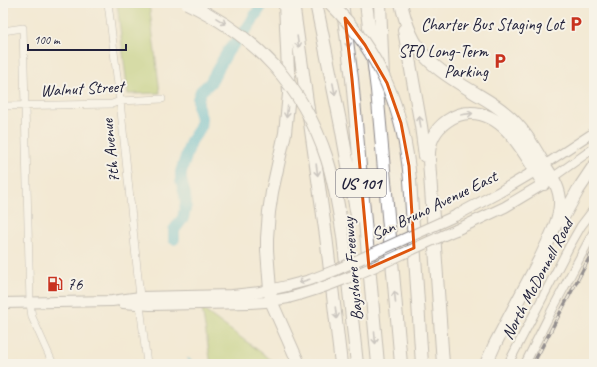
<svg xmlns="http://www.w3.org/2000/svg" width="597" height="367" viewBox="0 0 597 367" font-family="Caveat,sans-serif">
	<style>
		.green { fill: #b4cb70; stroke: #6b7656 }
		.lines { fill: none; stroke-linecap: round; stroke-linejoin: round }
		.stream { stroke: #52b9d0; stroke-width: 2 }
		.river { stroke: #52b9d0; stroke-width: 12 }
		.minor-casing { stroke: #8a8688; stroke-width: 8 }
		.tertiary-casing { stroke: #8a8688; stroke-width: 10 }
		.secondary-casing { stroke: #8a8688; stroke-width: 12 }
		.motorway-casing { stroke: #8a8688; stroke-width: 14 }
		.minor { stroke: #fff; stroke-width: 7 }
		.tertiary { stroke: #fff; stroke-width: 8 }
		.secondary { stroke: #fff; stroke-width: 10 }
		.motorway { stroke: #fff; stroke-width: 12 }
		.rail-casing { stroke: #22223b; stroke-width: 3.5 }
		.rail { stroke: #f7f3e8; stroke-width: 2; stroke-dasharray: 6; stroke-linecap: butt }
		.secondary-bridge-casing { stroke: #8a8688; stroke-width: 12; stroke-linecap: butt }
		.motorway-bridge-casing { stroke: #8a8688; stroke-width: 14; stroke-linecap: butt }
		.secondary-bridge { stroke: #fff; stroke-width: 10 }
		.motorway-bridge { stroke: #fff; stroke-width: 12 }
		.oneway { stroke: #9c9ca7 }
		.marked { fill: none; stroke: #de560e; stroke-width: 3; stroke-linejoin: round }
		.labels { text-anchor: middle; stroke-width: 4; stroke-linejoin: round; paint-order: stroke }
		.shield { fill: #f7f3e8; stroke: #62616f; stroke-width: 1 }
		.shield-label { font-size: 16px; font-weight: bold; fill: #22223b }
		.poi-label { font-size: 17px; fill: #22223b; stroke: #f7f3e8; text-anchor: end }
		.street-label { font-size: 17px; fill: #22223b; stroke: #f7f3e8 }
	</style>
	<rect width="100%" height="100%" fill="#f7f3e8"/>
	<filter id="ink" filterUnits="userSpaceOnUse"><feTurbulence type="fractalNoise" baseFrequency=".025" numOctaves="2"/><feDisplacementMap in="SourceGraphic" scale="8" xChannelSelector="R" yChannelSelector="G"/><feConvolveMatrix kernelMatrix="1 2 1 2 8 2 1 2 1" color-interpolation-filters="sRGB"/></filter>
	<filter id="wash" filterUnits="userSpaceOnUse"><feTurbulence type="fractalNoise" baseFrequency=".012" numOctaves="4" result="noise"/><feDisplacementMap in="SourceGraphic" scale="16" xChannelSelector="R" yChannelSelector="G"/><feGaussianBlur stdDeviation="0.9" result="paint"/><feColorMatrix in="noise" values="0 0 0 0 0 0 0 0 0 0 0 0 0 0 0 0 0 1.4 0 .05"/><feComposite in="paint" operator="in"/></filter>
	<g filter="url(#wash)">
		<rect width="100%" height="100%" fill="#f3e9d4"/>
		<path class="green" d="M117,3H149L160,93L128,94Z
			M202,309L277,364H211Z"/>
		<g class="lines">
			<path class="stream" d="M188,359L194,364"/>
			<path class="river" d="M174,239V230L183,218L186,204L185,195L181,180V172L191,141L200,128L201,118L198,108V99L201,91L210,83L228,51L248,27L263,3"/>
		</g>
	</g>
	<g filter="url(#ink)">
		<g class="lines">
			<defs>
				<path id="minor" d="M108,3L120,101L140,297
					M3,31L23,28L30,303L32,317L53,364
					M3,106L112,104L120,101L162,99
					M140,305L147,364"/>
				<path id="tertiary" d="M541,167L594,132
					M552,178L594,148
					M508,364L569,247L581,226L594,209
					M525,364L551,312L594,231"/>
				<path id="secondary" d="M455,216L498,193L535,171
					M456,230L505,207L550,180
					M3,303L112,301L140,297L232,295L260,292L287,286
					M123,303L150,305L250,303L265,302L288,298"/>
				<path id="motorway" d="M285,3L289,94L285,133L272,192L269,212L267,238V250L270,290L271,301L299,364
					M293,3L326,236L341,364
					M316,3L341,126L357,216
					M342,3L352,79L378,364
					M366,3L377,90L401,364
					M380,3L383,78
					M401,3C412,54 432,67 475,93C485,99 496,105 505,113C523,127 534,147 545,166C553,178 561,190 560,205C559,223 547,243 540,259
					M404,30L421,126L425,156
					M410,180L422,364
					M561,221L578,190L594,166
					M343,236L357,364
					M443,364L429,160C428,144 434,130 447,121C454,116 462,113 470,113C507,112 526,158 544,184
					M486,364L495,344L543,253"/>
			</defs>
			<use href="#minor" class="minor-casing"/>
			<use href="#tertiary" class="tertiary-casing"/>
			<use href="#secondary" class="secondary-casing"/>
			<use href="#motorway" class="motorway-casing"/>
			<use href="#minor" class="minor"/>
			<use href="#tertiary" class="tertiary"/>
			<use href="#secondary" class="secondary"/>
			<use href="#motorway" class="motorway"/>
			<defs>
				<path id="rail" d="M533,364L594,249"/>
			</defs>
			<use href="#rail" class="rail-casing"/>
			<use href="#rail" class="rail"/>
			<defs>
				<path id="secondary-bridge" d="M287,286L310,280L336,270L455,216
					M288,298C347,283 401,253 456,230"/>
				<path id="motorway-bridge" d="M187,3C256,36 303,85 327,159C335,184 339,210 343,236
					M330,3C381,53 404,110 410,180"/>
			</defs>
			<use href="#secondary-bridge" class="secondary-bridge-casing"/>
			<use href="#motorway-bridge" class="motorway-bridge-casing"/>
			<use href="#secondary-bridge" class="secondary-bridge"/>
			<use href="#motorway-bridge" class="motorway-bridge"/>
		</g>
		<defs><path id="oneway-shaft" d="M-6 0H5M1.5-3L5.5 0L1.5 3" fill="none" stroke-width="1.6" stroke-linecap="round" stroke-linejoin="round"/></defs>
		<g class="oneway">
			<use href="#oneway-shaft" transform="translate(221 21) rotate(32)"/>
			<use href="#oneway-shaft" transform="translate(298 42) rotate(82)"/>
			<use href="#oneway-shaft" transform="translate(348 42) rotate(83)"/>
			<use href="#oneway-shaft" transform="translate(334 89) rotate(79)"/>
			<use href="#oneway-shaft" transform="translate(287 112) rotate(96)"/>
			<use href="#oneway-shaft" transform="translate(467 114) rotate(-7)"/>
			<use href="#oneway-shaft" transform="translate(420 122) rotate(-99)"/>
			<use href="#oneway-shaft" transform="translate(317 170) rotate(82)"/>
			<use href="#oneway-shaft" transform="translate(304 281) rotate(163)"/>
			<use href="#oneway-shaft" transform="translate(395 297) rotate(-95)"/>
			<use href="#oneway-shaft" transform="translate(336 313) rotate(83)"/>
			<use href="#oneway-shaft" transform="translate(375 338) rotate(85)"/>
		</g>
	</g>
	<path d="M0 0H597V367H0ZM345,18L365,45L387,83L401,123L409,166L414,248L369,268L352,79Z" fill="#f3e9d4" fill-opacity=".55" fill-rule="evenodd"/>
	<path class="marked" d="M345,18L365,45L387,83L401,123L409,166L414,248L369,268L352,79Z"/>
	<defs>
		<symbol id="parking-bare" viewBox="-9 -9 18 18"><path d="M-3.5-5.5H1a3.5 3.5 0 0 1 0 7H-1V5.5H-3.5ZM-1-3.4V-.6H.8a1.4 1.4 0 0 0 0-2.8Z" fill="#c8321e" stroke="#f7f3e8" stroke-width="2.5" paint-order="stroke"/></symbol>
		<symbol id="fuel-bare" viewBox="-9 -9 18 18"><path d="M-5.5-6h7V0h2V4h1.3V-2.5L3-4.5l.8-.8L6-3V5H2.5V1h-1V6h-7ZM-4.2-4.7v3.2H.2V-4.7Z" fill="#c8321e" stroke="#f7f3e8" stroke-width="2.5" paint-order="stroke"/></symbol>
	</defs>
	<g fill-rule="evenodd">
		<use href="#parking-bare" x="565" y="13" width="22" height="22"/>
		<use href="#parking-bare" x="489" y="50" width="22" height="22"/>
		<use href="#fuel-bare" x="44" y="273" width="22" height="22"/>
	</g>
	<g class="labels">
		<rect class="shield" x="336" y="169" width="50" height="28" rx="3"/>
		<g class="shield-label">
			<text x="361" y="189">US 101</text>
		</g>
		<g class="poi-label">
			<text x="564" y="30">Charter Bus Staging Lot</text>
			<text x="488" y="57">SFO Long-Term<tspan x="488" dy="20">Parking</tspan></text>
			<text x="67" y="290" text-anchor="start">76</text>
		</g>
		<g class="street-label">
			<text transform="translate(82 88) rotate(-3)" y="6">Walnut Street</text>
			<text transform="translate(110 151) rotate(-96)" y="6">7th Avenue</text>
			<text transform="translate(434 205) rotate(-26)" y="6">San Bruno Avenue East</text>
			<text transform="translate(352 269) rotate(-95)" y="6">Bayshore Freeway</text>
			<text transform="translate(537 279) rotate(-62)" y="6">North McDonnell Road</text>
		</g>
	</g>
	<rect width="597" height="367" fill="none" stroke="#f7f3e8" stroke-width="16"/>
	<path d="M28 44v6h98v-6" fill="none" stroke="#22223b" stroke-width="2"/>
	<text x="34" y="44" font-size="12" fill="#22223b" stroke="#f7f3e8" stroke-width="3" paint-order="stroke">100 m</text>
</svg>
